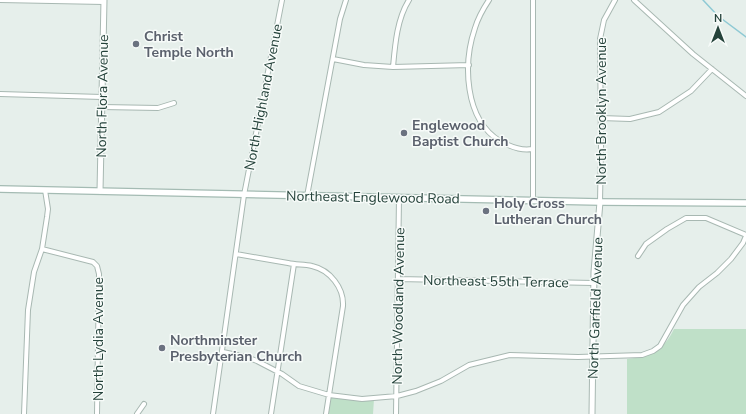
<svg xmlns="http://www.w3.org/2000/svg" width="746" height="414" viewBox="0 0 746 414" font-family="'Nunito Sans',sans-serif">
	<style>
		.green { fill: #bfe0c8 }
		.lines { fill: none; stroke-linecap: round; stroke-linejoin: round }
		.stream { stroke: #8ec9d4; stroke-width: 1.5 }
		.minor-casing { stroke: #a8b8b2; stroke-width: 6 }
		.tertiary-casing { stroke: #a8b8b2; stroke-width: 7 }
		.secondary-casing { stroke: #a4bbb3; stroke-width: 8 }
		.minor { stroke: #fff; stroke-width: 4 }
		.tertiary { stroke: #fff; stroke-width: 5 }
		.secondary { stroke: #fff; stroke-width: 5.5 }
		.worship-dot { fill: #6b7280; stroke: #f7fbf9; stroke-width: 1.5 }
		.labels { text-anchor: middle; stroke-width: 3; stroke-linejoin: round; paint-order: stroke }
		.worship-label { font-size: 14px; font-weight: bold; fill: #5b616d; stroke: #f7fbf9; text-anchor: start }
		.street-label { font-size: 14px; fill: #24423a; stroke: #f7fbf9 }
	</style>
	<rect width="100%" height="100%" fill="#e6efeb"/>
	<path class="green" d="M674,329H746V414H627V359C650,357 664,350 674,329Z
		M329,395L374,399L373,414H326Z"/>
	<g class="lines">
		<path class="stream" d="M703,0L718,16L746,37"/>
		<defs>
			<path id="minor" d="M0,0L104,2
				M489,0C483,9 478,18 475,28C463,63 464,119 500,141C509,146 521,151 532,149
				M634,0L693,54L746,96
				M333,59L364,65L393,67L469,65
				M393,67C395,45 397,19 409,0
				M0,94L102,97
				M102,107L158,108L174,103
				M601,118L630,119L659,112L691,91L712,69
				M307,196L340,19L346,0
				M533,201V0
				M600,202L601,148L600,39L604,20L615,0
				M42,249L93,262L97,266L99,274L97,414
				M236,254C254,257 271,260 288,263C296,265 304,264 312,266C330,270 344,288 343,306L326,414
				M638,256L646,244L667,229L686,218H706L746,235
				M398,279L593,283
				M223,352L246,357L257,361L282,374L299,386L329,395L362,399L397,396L416,391L441,381L469,365L510,355L578,357L642,355L653,351L660,346L683,305L699,287L717,273L731,259L743,243L746,236
				M24,414L28,310L34,272L42,249L47,217L48,209L45,190
				M137,414L144,404
				M213,414L244,195L282,0
				M271,414L294,264
				M396,414L399,198"/>
			<path id="tertiary" d="M100,191L104,0
				M592,414L594,272L600,202"/>
			<path id="secondary" d="M0,189L600,202L746,203"/>
		</defs>
		<use href="#minor" class="minor-casing"/>
		<use href="#tertiary" class="tertiary-casing"/>
		<use href="#secondary" class="secondary-casing"/>
		<use href="#minor" class="minor"/>
		<use href="#tertiary" class="tertiary"/>
		<use href="#secondary" class="secondary"/>
	</g>
	<g class="worship-dot">
		<circle cx="136" cy="44" r="4"/>
		<circle cx="404" cy="133" r="4"/>
		<circle cx="486" cy="211" r="4"/>
		<circle cx="162" cy="348" r="4"/>
	</g>
	<g class="labels">
		<g class="worship-label">
			<text x="144" y="41">Christ<tspan x="144" dy="16">Temple North</tspan></text>
			<text x="412" y="130">Englewood<tspan x="412" dy="16">Baptist Church</tspan></text>
			<text x="494" y="208">Holy Cross<tspan x="494" dy="16">Lutheran Church</tspan></text>
			<text x="170" y="345">Northminster<tspan x="170" dy="16">Presbyterian Church</tspan></text>
		</g>
		<g class="street-label">
			<text transform="translate(102 96) rotate(-89)" y="5">North Flora Avenue</text>
			<text transform="translate(263 97) rotate(-79)" y="5">North Highland Avenue</text>
			<text transform="translate(601 111) rotate(-90)" y="5">North Brooklyn Avenue</text>
			<text transform="translate(373 197) rotate(1)" y="5">Northeast Englewood Road</text>
			<text transform="translate(496 281) rotate(1)" y="5">Northeast 55th Terrace</text>
			<text transform="translate(398 306) rotate(-89)" y="5">North Woodland Avenue</text>
			<text transform="translate(595 308) rotate(-88)" y="5">North Garfield Avenue</text>
			<text transform="translate(98 339) rotate(-90)" y="5">North Lydia Avenue</text>
		</g>
	</g>
	<g transform="translate(718 28)" stroke="#f7fbf9" stroke-width="3" paint-order="stroke">
	<path d="M0-3L7 15L0 10L-7 15Z" fill="#24423a"/>
	<text y="-6" font-size="11" font-weight="bold" text-anchor="middle" fill="#24423a">N</text>
	</g>
</svg>
